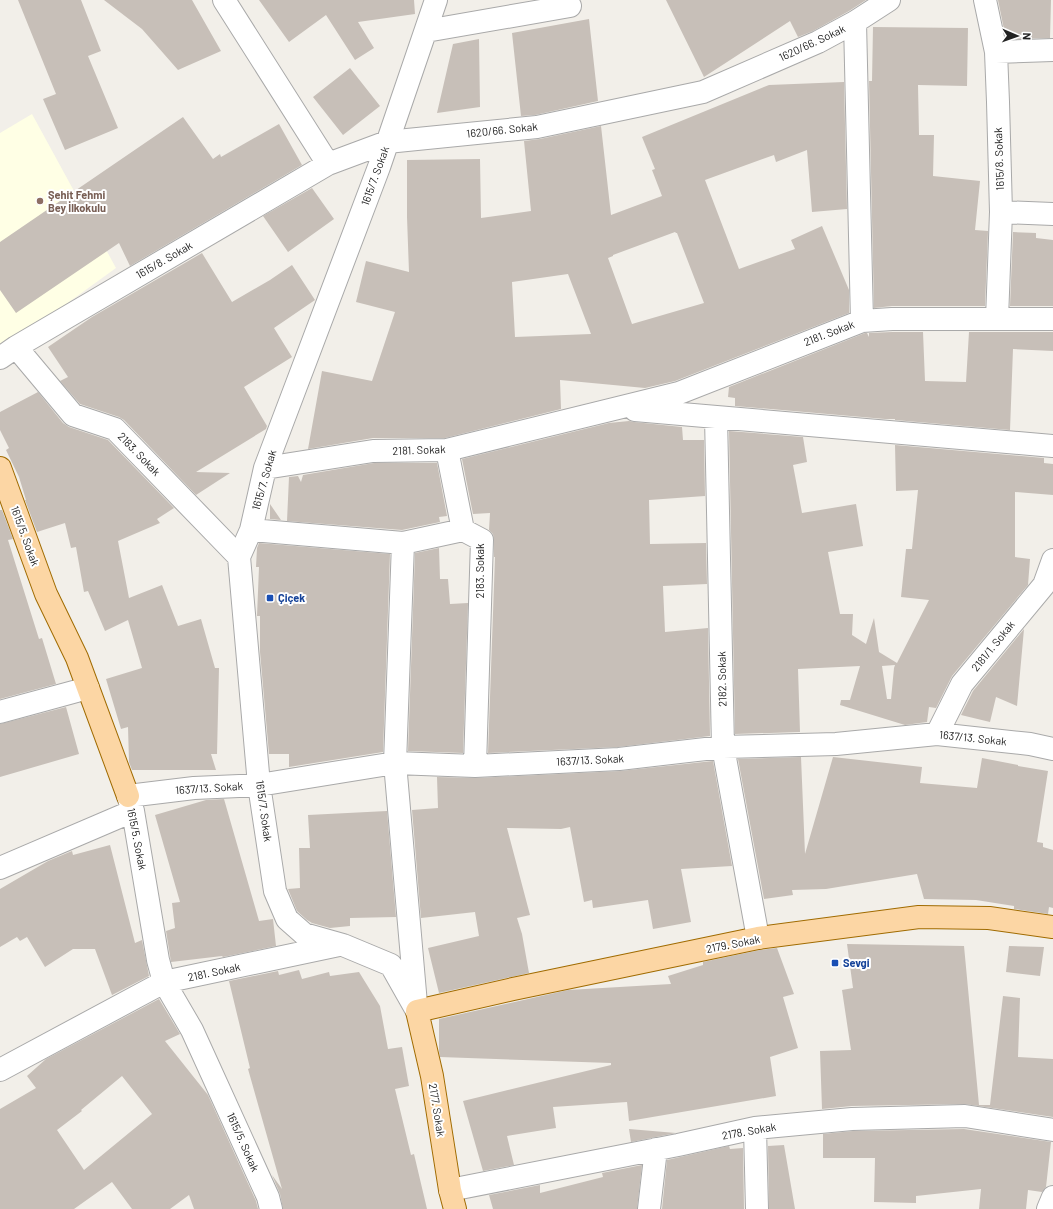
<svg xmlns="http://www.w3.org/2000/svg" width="1053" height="1209" viewBox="0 0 1053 1209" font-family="Barlow,sans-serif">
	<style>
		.education { fill: #ffffe5 }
		.building { fill: #c7bfb8; fill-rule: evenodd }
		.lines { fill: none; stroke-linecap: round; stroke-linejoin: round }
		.minor-casing { stroke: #a9a9a9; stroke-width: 24 }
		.major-casing { stroke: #a06b00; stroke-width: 24 }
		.minor { stroke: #fff; stroke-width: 22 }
		.major { stroke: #fcd6a4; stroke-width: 22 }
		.education-dot { fill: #8d6e63; stroke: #fff; stroke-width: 1.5 }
		.transit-dot { fill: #1a4fb4; stroke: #fff; stroke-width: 1.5 }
		.labels { text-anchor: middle; stroke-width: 4; stroke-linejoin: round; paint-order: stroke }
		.street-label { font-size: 11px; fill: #222; stroke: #fff }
		.education-label { font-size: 11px; font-weight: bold; fill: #785e54; stroke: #fff; text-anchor: start }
		.transit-label { font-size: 11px; font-weight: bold; fill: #164399; stroke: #fff; text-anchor: start }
	</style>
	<rect width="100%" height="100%" fill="#f2efe9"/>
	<path class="education" d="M32,114L116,268L0,352V133Z"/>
	<path class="building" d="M18,0H81L101,51L88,56L118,128L65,150L43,99L56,94Z
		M104,0H192L221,51L178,70L142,29Z
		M259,0H414L415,14L358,22L374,48L355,60L326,15L289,42Z
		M666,0H866L849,11L813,31L798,37L790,21L704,77Z
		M998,0H1051L1050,38L1006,39Z
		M589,19L598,101L535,115L521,116L512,33Z
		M873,27L968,28L967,86L918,85L919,135H934L933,176L980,181L975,230L988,231L985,306H892L874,308L869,81H872Z
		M479,39L480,107L437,113L453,44Z
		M350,68L380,106L343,135L313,97Z
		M844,82L847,209L812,212L807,150L776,162L774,155L705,180L739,269L795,249L791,240L822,226L849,290V313L675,381L645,388L560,380L561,409L445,438H373L308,449L322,371L372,381L395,312L356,302L366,261L409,272L407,217V160L480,159L481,218L531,211L524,141L540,139L601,126L611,215L662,196L652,170L655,169L642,137L769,85ZM675,232L676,233H677L704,303L632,324L608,258L613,256V255ZM568,274L591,334L515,337L512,282Z
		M183,117L213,159L220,154L221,157L279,124L302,165L130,266L119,243L16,313L0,290V242Z
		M312,188L334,219L288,252L263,216Z
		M1013,232L1036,233V238L1053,240V306H1010Z
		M202,253L232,302L270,280L292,265L315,300L274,328L292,357L244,387L267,426L266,429L196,472L230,473L196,495L124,420L119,417L80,404L60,381L68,377L48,347L92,317Z
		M892,332H923L925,381L966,382L969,332H1053V351L1013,349L1010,430L895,420V419H885L735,406V398L728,397L729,387L865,333H867L869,337V333Z
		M38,392L63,423L69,427L108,440L174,508L157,519L160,523L118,541L129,598L162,585L178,626L201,619L215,668H219L217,754H211L216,770H132L129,762L128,727L121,729L106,679L142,668L128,620L105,631L88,591L84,592L76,547L71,548L65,523L37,532L25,500H26L19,477L6,450L9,448L0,430V412Z
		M629,421L634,422L682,427L683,440H704L705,496L649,500L650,544L706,543L707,584L663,586L665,632L708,628L710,736L618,747L488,753L495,557H494V540L493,534L489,530L490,513L473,514L462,459L609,423Z
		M729,431L803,437L807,462L793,465L802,513L856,504L863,546L828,552L840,614H853L852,635L866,644L874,618L879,652L897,663L929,600L901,597L906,549H912L918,490L896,491L895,445L1044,458V463L1053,464V495L1015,492V557L1030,559L1028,585L952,676L936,708L929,707L927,722L905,725L840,705L841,700H850L860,666L798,669L800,732L735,734ZM895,665L894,668L891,699H887L882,666Z
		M374,463H437L447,516L439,517L440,522L402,530L287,521L289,477L298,476L301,482L303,475Z
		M270,504L281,520L270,519Z
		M0,510H2L13,539L8,540L39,639L42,638L56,684L0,699Z
		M259,543L390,554L383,752L289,767V754H269L260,652V616H257L259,567H256L257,548Z
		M439,548L440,579H448L450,604L468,603L463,753L408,751L415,553Z
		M1024,629L1017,706L996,697L990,722L961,715L973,691Z
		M66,707L79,754L0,777V724Z
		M801,757L805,854L833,757L922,767L920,783L977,788L982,758L1018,765V766L1048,771L1037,842L1043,843V847L1053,850V908L1049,907L1048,914L1014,909V906L976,900L924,899L917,874L826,889L792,890L793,895L764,899L738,759Z
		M713,761L732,866L681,869L691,922L653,929L648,900L593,908L592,900L584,902L570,827L561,829L507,828L530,915L517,918L522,934L529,973L439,993L428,948L479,936L475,912L421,918L412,810L438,808L437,777L476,778L620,771Z
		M224,799L259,921L273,919L276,946L223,957L222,956L171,962L166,931L175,928L172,903L180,902L155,815L206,800Z
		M387,811L396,917L350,918V926L330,928L312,923L307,920L297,911L288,889L300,888L299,848H310L308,815Z
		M110,845L135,943L142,940L149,976L112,995L95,949H73L45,967L27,937L20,941L17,937L0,947V889L48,861L72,851L73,855Z
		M847,944L964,946L979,1105H990L1003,996L1020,998L1018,1057L1053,1059V1117L965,1104L852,1106L822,1109L820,1051L851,1050L842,990L853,988Z
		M1009,946L1044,947L1040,976L1006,972Z
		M777,948L794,994L783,997L798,1048L770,1057L776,1096L629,1121L627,1102L553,1107L556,1128L507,1136L514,1165L483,1171L463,1101L611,1065V1063L440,1057L439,1051V1019L568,990L671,984L668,976L703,965V962L760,950Z
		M299,970L302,979L329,972L330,976L359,972L380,1006L388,1049L402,1047L409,1086L395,1089L411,1155L414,1154L427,1209H283L280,1194L272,1175L282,1189L248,1069L250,1068L229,981L278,971L279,975Z
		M159,999L180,1034L165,1041L208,1095L256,1201L258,1209H194L189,1195L170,1209H132L112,1182L74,1209H0V1109L36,1088L27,1076L46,1059ZM122,1076L152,1114L84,1170L57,1130L82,1111L81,1110Z
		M629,1129L676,1133L631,1142Z
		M964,1129L1051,1142L1046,1187L1042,1192L1028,1190L1026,1209H979L981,1189L916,1196V1203L874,1202L875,1158H823V1134L853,1131Z
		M784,1145L795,1209H769L768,1146Z
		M729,1146L730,1149L743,1148L744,1209H662L667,1160Z
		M642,1165L637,1209H493L489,1195L540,1185V1193L603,1177L602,1173Z"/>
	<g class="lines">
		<defs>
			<path id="minor" d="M224,0L328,164L387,142L537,127L703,92L818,42L855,22L889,0
				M985,0L996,52L998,102L1001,212L997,319
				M855,22L862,321
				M426,31L570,6
				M996,52L1053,50
				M1001,212L1053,214
				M16,347L73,415L115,429L239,557
				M0,358L16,347L328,164
				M635,410L1053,446
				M716,417L723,747L758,938
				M447,450L463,530
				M265,468L373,451L447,450L679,393L862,321L892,319H1053
				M251,530L403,543L463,530L482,540L475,766
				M403,543L395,763L416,1004
				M0,712L88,688
				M937,734L962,684L1044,585L1053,560
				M0,868L133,811
				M417,1011L391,965L343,945L304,934L287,919L275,891L259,785L239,557L251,530L265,468L379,167L436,0
				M0,1070L164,982L339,945
				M755,1128L757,1209
				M450,1190L678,1145L755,1128L852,1119L965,1116L1053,1130
				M271,1209L268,1197L192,1030L164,982L158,960L133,811L128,796L194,788L259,785L395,763L475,766L619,759L723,747L836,744L937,734L1030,744L1053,749
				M649,1209L656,1149
				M1048,1209L1053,1197"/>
			<path id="major" d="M0,468L46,594L77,658L128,796
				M455,1209L450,1190L432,1076L417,1011L513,989L758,938L919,917L989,918L1053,927"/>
		</defs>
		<use href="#minor" class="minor-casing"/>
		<use href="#major" class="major-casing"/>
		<use href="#minor" class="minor"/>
		<use href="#major" class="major"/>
	</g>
	<circle class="education-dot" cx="40" cy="201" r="4"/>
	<g class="transit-dot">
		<rect x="266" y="594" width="8" height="8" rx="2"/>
		<rect x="831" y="959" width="8" height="8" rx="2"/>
	</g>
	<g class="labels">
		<g class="street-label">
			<text transform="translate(812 43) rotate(-25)" y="4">1620/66. Sokak</text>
			<text transform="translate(502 130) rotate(-6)" y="4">1620/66. Sokak</text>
			<text transform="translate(999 159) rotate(-92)" y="4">1615/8. Sokak</text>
			<text transform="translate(375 176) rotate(-70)" y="4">1615/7. Sokak</text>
			<text transform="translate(164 260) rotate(-30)" y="4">1615/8. Sokak</text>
			<text transform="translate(829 333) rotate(-21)" y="4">2181. Sokak</text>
			<text transform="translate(419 450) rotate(-2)" y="4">2181. Sokak</text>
			<text transform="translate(139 454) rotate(46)" y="4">2183. Sokak</text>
			<text transform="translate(264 480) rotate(-74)" y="4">1615/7. Sokak</text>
			<text transform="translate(25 536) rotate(70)" y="4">1615/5. Sokak</text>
			<text transform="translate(480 571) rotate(-90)" y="4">2183. Sokak</text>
			<text transform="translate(993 646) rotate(-51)" y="4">2181/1. Sokak</text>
			<text transform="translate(722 679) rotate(-91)" y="4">2182. Sokak</text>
			<text transform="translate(973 738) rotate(6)" y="4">1637/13. Sokak</text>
			<text transform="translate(590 760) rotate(-3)" y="4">1637/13. Sokak</text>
			<text transform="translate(209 788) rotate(-4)" y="4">1637/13. Sokak</text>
			<text transform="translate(264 811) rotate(82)" y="4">1615/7. Sokak</text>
			<text transform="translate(137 839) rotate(79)" y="4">1615/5. Sokak</text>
			<text transform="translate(733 944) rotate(-11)" y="4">2179. Sokak</text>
			<text transform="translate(214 972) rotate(-12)" y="4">2181. Sokak</text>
			<text transform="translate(437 1110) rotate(81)" y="4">2177. Sokak</text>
			<text transform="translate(749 1131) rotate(-10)" y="4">2178. Sokak</text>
			<text transform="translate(243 1142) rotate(66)" y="4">1615/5. Sokak</text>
		</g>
		<g class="education-label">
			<text x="48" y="199">Şehit Fehmi<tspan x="48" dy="13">Bey İlkokulu</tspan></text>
		</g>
		<g class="transit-label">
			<text x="278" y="602">Çiçek</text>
			<text x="843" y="967">Sevgi</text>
		</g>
	</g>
	<g transform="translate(1017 36) rotate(92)" stroke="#ffffff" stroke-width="3" paint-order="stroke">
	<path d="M0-3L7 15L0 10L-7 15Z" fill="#222222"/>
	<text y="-6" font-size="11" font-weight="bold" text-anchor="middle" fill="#222222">N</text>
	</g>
</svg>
